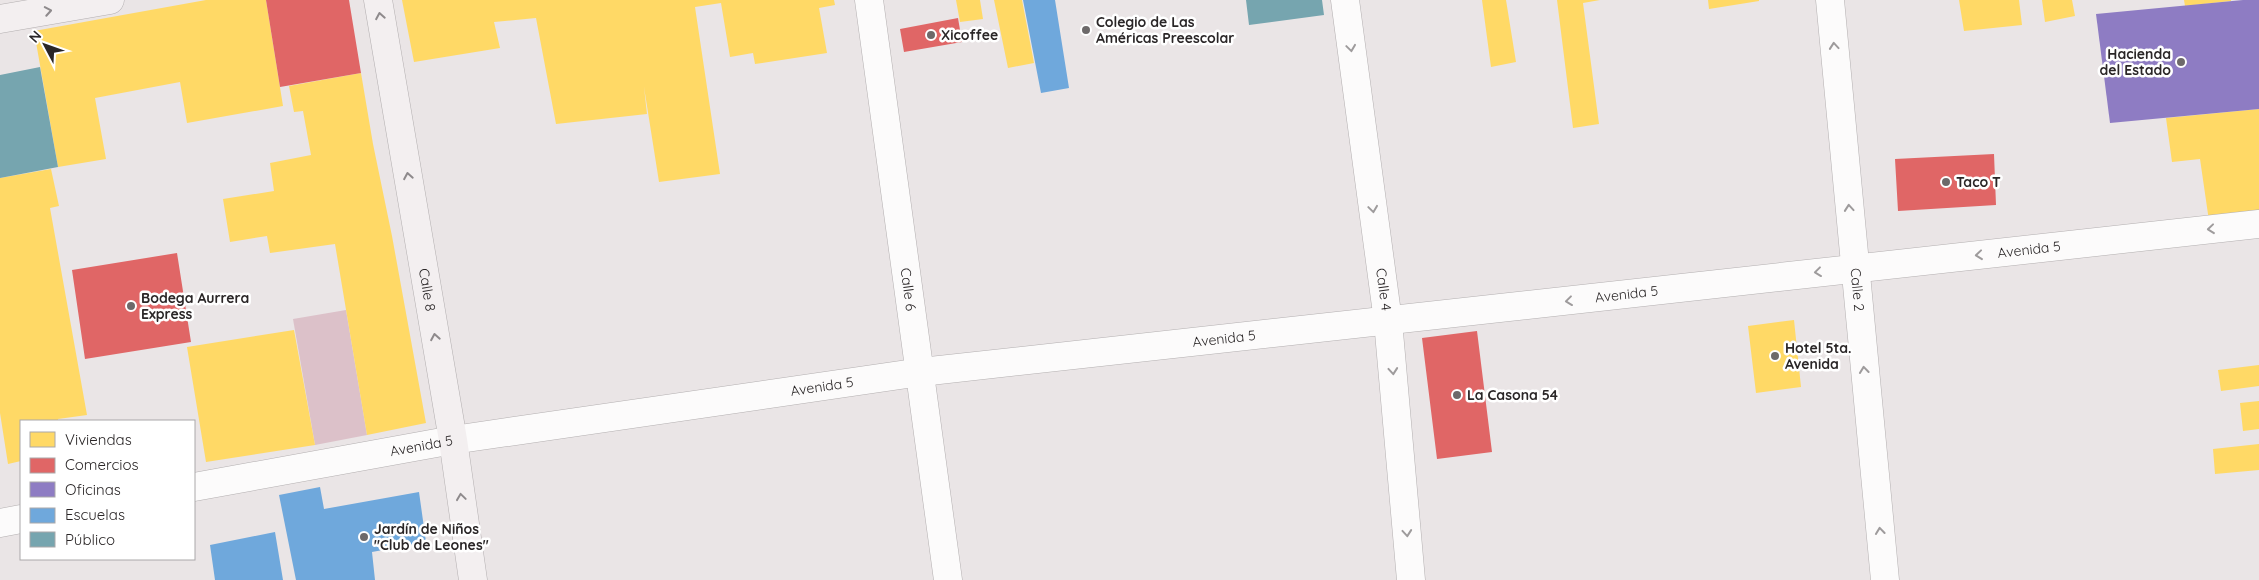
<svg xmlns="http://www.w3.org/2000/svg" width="2259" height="580" viewBox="0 0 2259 580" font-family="Quicksand,sans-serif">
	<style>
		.green { fill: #dcc1c9 }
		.homes { fill: #ffd966 }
		.shops { fill: #e06666 }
		.offices { fill: #8e7cc3 }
		.schools { fill: #6fa8dc }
		.public { fill: #76a5af }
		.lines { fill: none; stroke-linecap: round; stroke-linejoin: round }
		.minor-casing { stroke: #b3afb0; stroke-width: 29 }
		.secondary-casing { stroke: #b3afb0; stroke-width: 29 }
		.minor { stroke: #fcfbfb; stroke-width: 28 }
		.secondary { stroke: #f3eff0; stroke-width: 28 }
		.oneway { stroke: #8e8a8c }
		.oneway2 { stroke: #9e9b9c }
		.poi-dot { fill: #6d696a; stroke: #fff; stroke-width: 2 }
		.labels { text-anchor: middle; stroke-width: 5; stroke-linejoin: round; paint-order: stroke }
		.poi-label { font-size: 14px; font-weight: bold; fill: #2a2627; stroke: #fff; text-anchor: start }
		.street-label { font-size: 14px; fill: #2a2627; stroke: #fff }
	</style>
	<rect width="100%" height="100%" fill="#eae5e6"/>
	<path class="green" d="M346,310L367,435L315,445L293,319Z"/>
	<path class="homes" d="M206,0H266L283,106L187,123L180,82L95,98L106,159L58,167L34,31Z
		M402,0H834L835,5L819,8L827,53L755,64L753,53L730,57L721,3L695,7L720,174L659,182L644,87L647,114L556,124L536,18L494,22L500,48L414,62Z
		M956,0H980L983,19L960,22Z
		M994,0H1022L1034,63L1008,68Z
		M1482,0H1506L1516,62L1491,67Z
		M1557,0H1600L1583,3L1599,124L1573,128Z
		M1708,0H1759V1L1709,9Z
		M1959,0H2019L2022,25L1964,31Z
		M2042,0H2072L2075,16L2045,22Z
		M2184,0H2231V1L2185,6Z
		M361,73L373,144L392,236L426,423L367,435L335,244L270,253L267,236L230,242L223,199L274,191L270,163L311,155L303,111L294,112L289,86Z
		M2259,109V213L2209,221L2200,159L2172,162L2166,118Z
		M51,169L59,206L50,208L87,415L58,419V421H21V461L8,464L0,413V178Z
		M1794,320L1801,387L1756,393L1748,326Z
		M294,330L315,445L206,462L187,347Z
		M2259,365V386L2221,391L2218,370Z
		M2259,401V429L2243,431L2240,403Z
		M2259,444V470L2215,474L2213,449Z"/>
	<path class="shops" d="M266,0H349L361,73L280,87Z
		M958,18L962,42L904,52L900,29Z
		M1994,154L1996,205L1898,211L1895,159Z
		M177,253L191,342L85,359L72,270Z
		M1477,331L1492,452L1437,459L1422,338Z"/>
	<path class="offices" d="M2243,0H2259V109L2110,123L2096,14Z"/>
	<path class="schools" d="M1023,0H1055L1069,88L1041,93Z
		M320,487L324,509L419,492L426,542L372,552L375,580H296L279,495Z
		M275,532L283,580H215L210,545Z"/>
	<path class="public" d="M1246,0H1322L1324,15L1249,25Z
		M40,67L58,167L0,178V75Z"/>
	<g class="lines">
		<defs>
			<g id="minor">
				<path id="s1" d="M869,0L948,580"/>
				<path id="s2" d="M1345,0L1388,321L1411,580"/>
				<path id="s3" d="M1830,0L1885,580"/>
				<path id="s4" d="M194,487L453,440L921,372L2259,224"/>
				<path d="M0,523L21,519"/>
			</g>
			<g id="secondary">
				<path id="s5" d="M378,0L453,440L473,580"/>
				<path d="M0,19L110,0"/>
			</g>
		</defs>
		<use href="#minor" class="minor-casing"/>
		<use href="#secondary" class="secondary-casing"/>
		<use href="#minor" class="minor"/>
		<use href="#secondary" class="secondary"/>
	</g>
	<defs><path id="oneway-chevron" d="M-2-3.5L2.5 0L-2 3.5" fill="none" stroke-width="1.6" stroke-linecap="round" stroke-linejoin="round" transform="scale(1.25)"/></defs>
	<g class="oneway">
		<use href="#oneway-chevron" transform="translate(48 11) rotate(-10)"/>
		<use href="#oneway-chevron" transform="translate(380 16) rotate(-100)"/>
		<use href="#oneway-chevron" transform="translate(408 176) rotate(-100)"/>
		<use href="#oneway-chevron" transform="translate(435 337) rotate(-100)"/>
		<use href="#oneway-chevron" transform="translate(461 497) rotate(-98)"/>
	</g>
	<g class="oneway2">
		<use href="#oneway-chevron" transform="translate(1834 46) rotate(-95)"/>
		<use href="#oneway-chevron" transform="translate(1351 48) rotate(82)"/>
		<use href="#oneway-chevron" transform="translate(1849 208) rotate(-95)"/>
		<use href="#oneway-chevron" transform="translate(1373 209) rotate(82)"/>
		<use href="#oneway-chevron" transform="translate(2211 229) rotate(174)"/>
		<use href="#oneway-chevron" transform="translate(1979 255) rotate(174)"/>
		<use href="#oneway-chevron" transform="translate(1818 272) rotate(173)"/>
		<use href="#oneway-chevron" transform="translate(1569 301) rotate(173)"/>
		<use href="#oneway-chevron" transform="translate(1864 370) rotate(-96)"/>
		<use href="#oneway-chevron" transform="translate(1393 371) rotate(85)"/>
		<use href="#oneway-chevron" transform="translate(1880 531) rotate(-96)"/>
		<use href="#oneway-chevron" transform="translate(1407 533) rotate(85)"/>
	</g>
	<g class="poi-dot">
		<circle cx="1086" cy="30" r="5"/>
		<circle cx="931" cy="35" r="5"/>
		<circle cx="2181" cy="62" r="5"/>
		<circle cx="1946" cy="182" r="5"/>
		<circle cx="131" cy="306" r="5"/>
		<circle cx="1775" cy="356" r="5"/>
		<circle cx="1457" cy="395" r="5"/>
		<circle cx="364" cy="537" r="5"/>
	</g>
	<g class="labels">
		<g class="poi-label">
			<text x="1096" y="27">Colegio de Las<tspan x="1096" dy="16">Américas Preescolar</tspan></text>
			<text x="941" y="40">Xicoffee</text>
			<text x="2171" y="59" text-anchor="end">Hacienda<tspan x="2171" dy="16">del Estado</tspan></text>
			<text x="1956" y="187">Taco T</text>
			<text x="141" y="303">Bodega Aurrera<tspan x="141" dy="16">Express</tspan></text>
			<text x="1785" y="353">Hotel 5ta.<tspan x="1785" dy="16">Avenida</tspan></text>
			<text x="1467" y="400">La Casona 54</text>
			<text x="374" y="534">Jardín de Niños<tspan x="374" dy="16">"Club de Leones"</tspan></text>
		</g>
		<g class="street-label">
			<text dy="5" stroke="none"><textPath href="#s4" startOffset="1851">Avenida 5</textPath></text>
			<text dy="5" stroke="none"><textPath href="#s2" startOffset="292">Calle 4</textPath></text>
			<text dy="5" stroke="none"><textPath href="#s5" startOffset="294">Calle 8</textPath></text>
			<text dy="5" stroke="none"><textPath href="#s1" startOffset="292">Calle 6</textPath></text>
			<text dy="5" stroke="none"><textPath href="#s3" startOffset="291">Calle 2</textPath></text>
			<text dy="5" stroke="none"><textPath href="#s4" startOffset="1446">Avenida 5</textPath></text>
			<text dy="5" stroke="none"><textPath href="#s4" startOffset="1041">Avenida 5</textPath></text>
			<text dy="5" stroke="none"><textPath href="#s4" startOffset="636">Avenida 5</textPath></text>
			<text dy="5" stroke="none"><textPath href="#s4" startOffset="231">Avenida 5</textPath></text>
		</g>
	</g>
	<rect x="20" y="420" width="175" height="140" fill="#ffffff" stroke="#aaa8a9"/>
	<rect x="30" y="432" width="25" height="15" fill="#ffd966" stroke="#aaa8a9"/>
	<text x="65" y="445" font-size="15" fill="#2a2627">Viviendas</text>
	<rect x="30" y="458" width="25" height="15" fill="#e06666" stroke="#aaa8a9"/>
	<text x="65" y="470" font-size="15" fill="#2a2627">Comercios</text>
	<rect x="30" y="482" width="25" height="15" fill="#8e7cc3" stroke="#aaa8a9"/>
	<text x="65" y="495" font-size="15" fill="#2a2627">Oficinas</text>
	<rect x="30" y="508" width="25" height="15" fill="#6fa8dc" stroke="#aaa8a9"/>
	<text x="65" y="520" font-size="15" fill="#2a2627">Escuelas</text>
	<rect x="30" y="532" width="25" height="15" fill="#76a5af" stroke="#aaa8a9"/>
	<text x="65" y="545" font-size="15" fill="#2a2627">Público</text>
	<g transform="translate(45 45) rotate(311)" stroke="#ffffff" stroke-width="4" paint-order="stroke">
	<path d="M0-4L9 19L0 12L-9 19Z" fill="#2a2627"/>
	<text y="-8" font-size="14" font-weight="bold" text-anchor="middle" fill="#2a2627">N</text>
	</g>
</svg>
